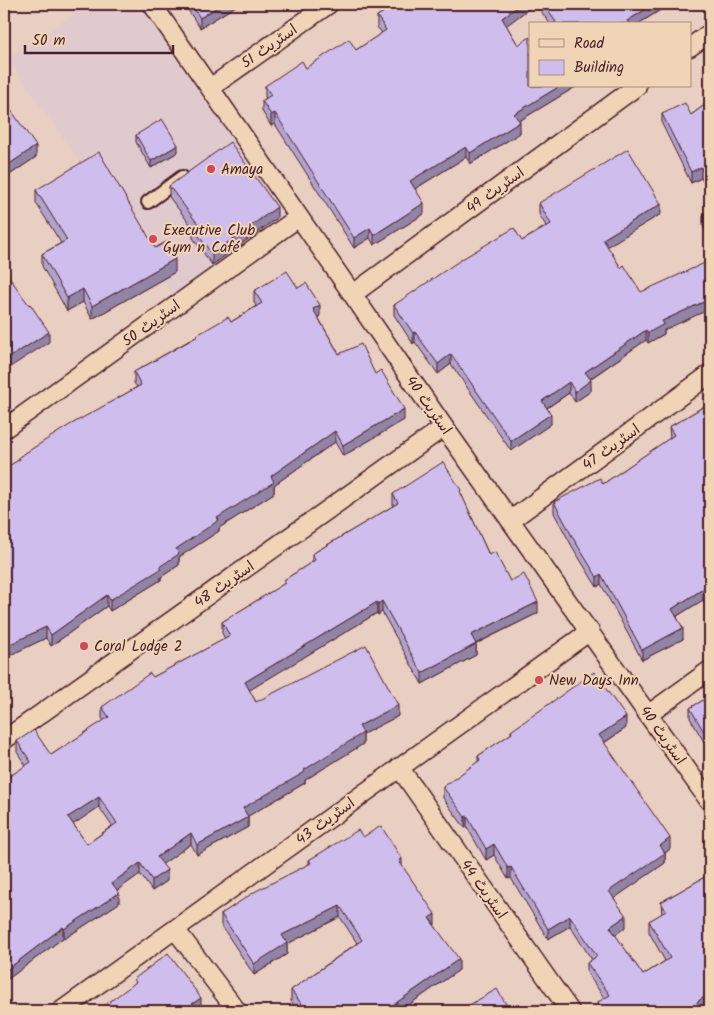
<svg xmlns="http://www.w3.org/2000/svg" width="714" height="1015" viewBox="0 0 714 1015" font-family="Kalam,'Playpen Sans Arabic',sans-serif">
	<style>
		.built { fill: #e1cace }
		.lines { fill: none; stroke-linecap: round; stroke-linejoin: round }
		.pedestrian-casing { stroke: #4a1f2b; stroke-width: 16 }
		.minor-casing { stroke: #4a1f2b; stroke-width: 21 }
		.pedestrian { stroke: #efd4b6; stroke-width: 12 }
		.minor { stroke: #efd4b6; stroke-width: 18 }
		.wall { fill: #b2a3cc; stroke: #4a1f2b; fill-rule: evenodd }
		.shaded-wall { fill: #9184a6; stroke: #4a1f2b }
		.building { fill: #cfbded; stroke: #4a1f2b; fill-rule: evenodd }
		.poi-dot { fill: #d1495b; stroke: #efd4b6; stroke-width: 2 }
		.labels { text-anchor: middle; stroke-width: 4; stroke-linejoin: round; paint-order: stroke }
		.street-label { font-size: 15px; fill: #4a1f2b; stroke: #efd4b6 }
		.poi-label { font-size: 15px; fill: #4a1f2b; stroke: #efd4b6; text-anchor: start }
	</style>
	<rect width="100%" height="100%" fill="#e9cfc1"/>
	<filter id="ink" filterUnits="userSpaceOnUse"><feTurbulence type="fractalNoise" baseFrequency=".02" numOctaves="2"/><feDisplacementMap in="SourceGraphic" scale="10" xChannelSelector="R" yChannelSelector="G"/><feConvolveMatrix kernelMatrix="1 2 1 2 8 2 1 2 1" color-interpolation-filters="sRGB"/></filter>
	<g filter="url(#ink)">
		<path class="built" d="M89,4H141L287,213L174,296L8,59Z"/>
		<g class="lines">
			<defs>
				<path id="pedestrian" d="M148,202L182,177"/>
				<path id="minor" d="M152,4L444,427L710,802
					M690,47L710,33
					M210,88L329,4
					M353,294L637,86
					M4,429L299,217
					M511,520L710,374
					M649,714L710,670
					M4,740L444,427
					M399,767L570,1011
					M175,929L237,1011
					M61,1011L590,631"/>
			</defs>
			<use href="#pedestrian" class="pedestrian-casing"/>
			<use href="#minor" class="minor-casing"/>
			<use href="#pedestrian" class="pedestrian"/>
			<use href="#minor" class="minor"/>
		</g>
		<path class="wall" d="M184,4H239L200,28Z
			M398,4H535L506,25L518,45L577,86L519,121L520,133L470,164L466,157L415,189L424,214L374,245L370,238L354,248L275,124L271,126L262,111V101L266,98L265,97V86L306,68L356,50L382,33L377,27V16Z
			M536,4H670L638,24H550Z
			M4,100L36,157L5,178L4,176Z
			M710,101V187L707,189L701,178L691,183L662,124V114L691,115Z
			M136,135L178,152L151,168L136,142Z
			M169,186L277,218L212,265L193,238V228L169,197Z
			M36,190L155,248L175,272L92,319L83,302L67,311L42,266V254L61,243L36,203Z
			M539,203L661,214L607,246L621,268L664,330V334L648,343L646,340L590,379L591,391L575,402L569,393L547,408L551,424L511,451L451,364L438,374L415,342L413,344L394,315V305L522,241L546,226L539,214Z
			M710,211V238L703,226V215Z
			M298,288L320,316L318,317L339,354L375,374L404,420L343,456L335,442L274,485V493L219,528V531L179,557V565L161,577V580L110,611L107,606L51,646L46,638L4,658V469L19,460V457L137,387L134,383V372L197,336V335L231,322L256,306L254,302V291Z
			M710,403V610L703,600L677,616L683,639L642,660L601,584L597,587L573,548L554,513V502L603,484L670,438L669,427Z
			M393,494H461L489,555L510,581L538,613L476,644V655L422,684L382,612L378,615L377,613L249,690L256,702L398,716L363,734V744L305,780V783L248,816V827L197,855L191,844L162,864L167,881L152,891L140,874L117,890L119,903L64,939L63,938L4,982V780L26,766L17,752V741L51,755L104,721L102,718V707L153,677L225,639L222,633V622L284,584V580L312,562V554L393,506ZM99,807L112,826L87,844L73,824Z
			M710,696V752L690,718V708Z
			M626,728L604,743L670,849L665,853V863L614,898L626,927L615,935L643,975L665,961L649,932V921L662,914L661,902L710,874V1004L701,1010L702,1011H598V1002L605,999L587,973V963L592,960L570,926L548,939L511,878L508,879L494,855L486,860L467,827L465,828L443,798V787L478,762V756L511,734V731Z
			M363,837L402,866L459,970L400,1011H299L291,1001V990L357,943L340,917L287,944V954L254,975L221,925V914L309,864V860Z"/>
		<path class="shaded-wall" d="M222,4H239L200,28V18Z
			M521,4H535L502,29V18Z
			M654,4H670L638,24H627V21Z
			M560,86H577L514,124V114Z
			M275,113V124L271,126V115Z
			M520,122V133L470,164V153Z
			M178,145V152L151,168V161Z
			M36,146V157L5,178V167Z
			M466,147V157L410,192V181Z
			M701,167V178L691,183V172Z
			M710,176V187L707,189V178Z
			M424,203V214L374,245V235Z
			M661,204V214L603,249V239Z
			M277,207V218L212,265V254Z
			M370,228V238L354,248V238Z
			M175,259V272L92,319V306Z
			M83,289V302L67,311V298Z
			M710,299V309L664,330V334L648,343V333L662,321Z
			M320,305V316L313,320V309Z
			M646,330V340L585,382V372Z
			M49,332V342L4,371V361Z
			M415,332V342L413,344V333Z
			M451,354V364L438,374V364Z
			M591,380V391L575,402V392Z
			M569,382V393L542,411V401Z
			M404,409V420L343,456V445Z
			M551,414V424L511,451V441Z
			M335,431V442L274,485V493L219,528V531L179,557V565L161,577V580L110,611V600L159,567L176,549L217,518L271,476Z
			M601,574V584L597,587V577Z
			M703,589V600L672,619V609Z
			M107,595V606L51,646V635Z
			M382,601V612L378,615V604Z
			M377,602V613L245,693V682Z
			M538,602V613L471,646V635Z
			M46,627V638L4,658V647Z
			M683,628V639L642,660V650Z
			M476,644V655L422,684V673Z
			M398,705V716L363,734V744L305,780V783L243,819V808L359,726Z
			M626,717V728L599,746V735Z
			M99,797V807L68,828V817Z
			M467,816V827L465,828V817Z
			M248,817V827L197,855V845Z
			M191,833V844L157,868V857Z
			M670,838V849L665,853V863L609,902V891L660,846Z
			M494,844V855L486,860V849Z
			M402,859V870L399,861Z
			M140,863V874L112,894V883Z
			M511,867V878L508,879V868Z
			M167,870V881L152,891V880Z
			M119,893V903L64,939V929Z
			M340,906V917L287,944V954L254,975V964L282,935Z
			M435,914V925L429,918Z
			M570,916V926L548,939V929Z
			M626,916V927L610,938V927Z
			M63,927V938L4,982V972Z
			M459,959V970L400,1011H386V1010Z
			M710,993V1004L699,1011L697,1002Z
			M201,998V1009L198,1011H192V1004Z"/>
		<path class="building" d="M191,4H222L200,18Z
			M398,4H521L502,18L518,45L530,37V86H560L514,114L520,122L470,153L466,147L410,181L424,203L374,235L370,228L354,238L275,113L271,115L262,101L271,95L265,86L302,61L306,68L349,39L356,50L386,30L377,16Z
			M543,4H654L627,21L629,24H552L556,22Z
			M4,100L36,146L5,167L4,165Z
			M710,101V176L707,178L701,167L691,172L662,114L685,103L691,115Z
			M162,119L178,145L151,161L136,135Z
			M230,142L277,207L212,254L193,228L198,224L169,186Z
			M628,149L661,204L603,239L621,268L624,265L641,292L709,261L710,265V299L662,321L664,324L648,333L646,330L585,372L591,380L575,392L569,382L542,401L551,414L511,441L451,354L438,364L415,332L413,333L394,305L462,259L514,228L522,241L551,224L539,203Z
			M99,152L155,248L166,242L175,259L92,306L83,289L67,298L42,254L67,240L36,190Z
			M710,211V227L703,215Z
			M4,270L29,305L30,304L49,332L4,361Z
			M287,271L298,288L306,283L320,305L313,309L339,354L361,344L375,374L381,370L404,409L343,445L335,431L271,476L274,482L217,518L219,520L176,549L179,554L159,567L161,569L110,600L107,595L51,635L46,627L4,647V469L20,459L19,457L68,426L141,385L134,372L198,336L197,335L228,317L231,322L262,303L254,291Z
			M710,403V600L703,589L672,609L683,628L642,650L601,574L597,577L573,538L554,502L600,478L603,484L674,435L669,427Z
			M443,462L461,490L460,491L489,555L495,552L510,581L524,574L538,602L471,635L476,644L422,673L382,601L378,604L377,602L245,682L256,702L366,645L398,705L359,726L363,733L304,770L305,772L243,808L248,817L197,845L191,833L157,857L167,870L152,880L140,863L112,883L119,893L64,929L63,927L4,972V780L31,762L17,741L34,730L51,755L109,717L102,707L150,673L153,677L230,636L222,622L285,583L284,580L315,560L312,554L398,503L393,494ZM99,797L117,823L87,844L68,817Z
			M594,672L626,717L599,735L670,838L660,846L665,853L609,891L626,916L610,927L643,975L670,958L649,921L666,911L661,902L710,874V993L697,1002L702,1011H604L598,1002L610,995L587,963L597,956L570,916L548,929L511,867L508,868L494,844L486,849L467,816L465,817L443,787L480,760L478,756L512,733L511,731Z
			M710,696V742L690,708Z
			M381,826L402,859L399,861L435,914L429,918L459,959L386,1010V1011H307L291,990L362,940L340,906L282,935L287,943L254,964L221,914L256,891L311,863L309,860L358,830L363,837Z
			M168,953L201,998L192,1004L197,1011H97L136,982L134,979Z
			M497,989L510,1011H459Z"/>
	</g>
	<g class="poi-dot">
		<circle cx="211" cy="169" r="5"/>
		<circle cx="153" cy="239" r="5"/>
		<circle cx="84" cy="646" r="5"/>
		<circle cx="539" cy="680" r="5"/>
	</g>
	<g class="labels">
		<g class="street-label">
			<text transform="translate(269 46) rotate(-35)" y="5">اسٹریٹ 51</text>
			<text transform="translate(495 190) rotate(-36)" y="5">اسٹریٹ 49</text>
			<text transform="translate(151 323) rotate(-36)" y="5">اسٹریٹ 50</text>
			<text transform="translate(429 405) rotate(55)" y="5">اسٹریٹ 40</text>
			<text transform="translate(611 447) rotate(-36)" y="5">اسٹریٹ 47</text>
			<text transform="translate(224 584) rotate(-35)" y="5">اسٹریٹ 48</text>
			<text transform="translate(663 735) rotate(55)" y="5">اسٹریٹ 40</text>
			<text transform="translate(325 821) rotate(-36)" y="5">اسٹریٹ 43</text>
			<text transform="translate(484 889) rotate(55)" y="5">اسٹریٹ 44</text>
		</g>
		<g class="poi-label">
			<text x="221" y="174">Amaya</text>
			<text x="163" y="235">Executive Club<tspan x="163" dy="17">Gym n Café</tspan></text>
			<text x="94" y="651">Coral Lodge 2</text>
			<text x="549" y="685">New Days Inn</text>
		</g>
	</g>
	<rect width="714" height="1015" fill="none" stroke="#efd4b6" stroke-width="20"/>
	<rect x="10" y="10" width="694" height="995" fill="none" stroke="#4a1f2b" stroke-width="2" filter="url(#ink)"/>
	<rect x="529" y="22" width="162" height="65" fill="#efd4b6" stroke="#ad8c7e"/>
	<rect x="539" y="39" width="25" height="8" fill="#efd4b6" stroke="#ad8c7e"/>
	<text x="574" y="48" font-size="15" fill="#4a1f2b">Road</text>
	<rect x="539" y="60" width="25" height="15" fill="#cfbded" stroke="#ad8c7e"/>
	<text x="574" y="72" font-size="15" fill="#4a1f2b">Building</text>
	<path d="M25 45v8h148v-8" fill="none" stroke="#4a1f2b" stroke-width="2.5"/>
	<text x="32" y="45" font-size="15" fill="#4a1f2b" stroke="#efd4b6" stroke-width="4" paint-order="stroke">50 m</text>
</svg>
